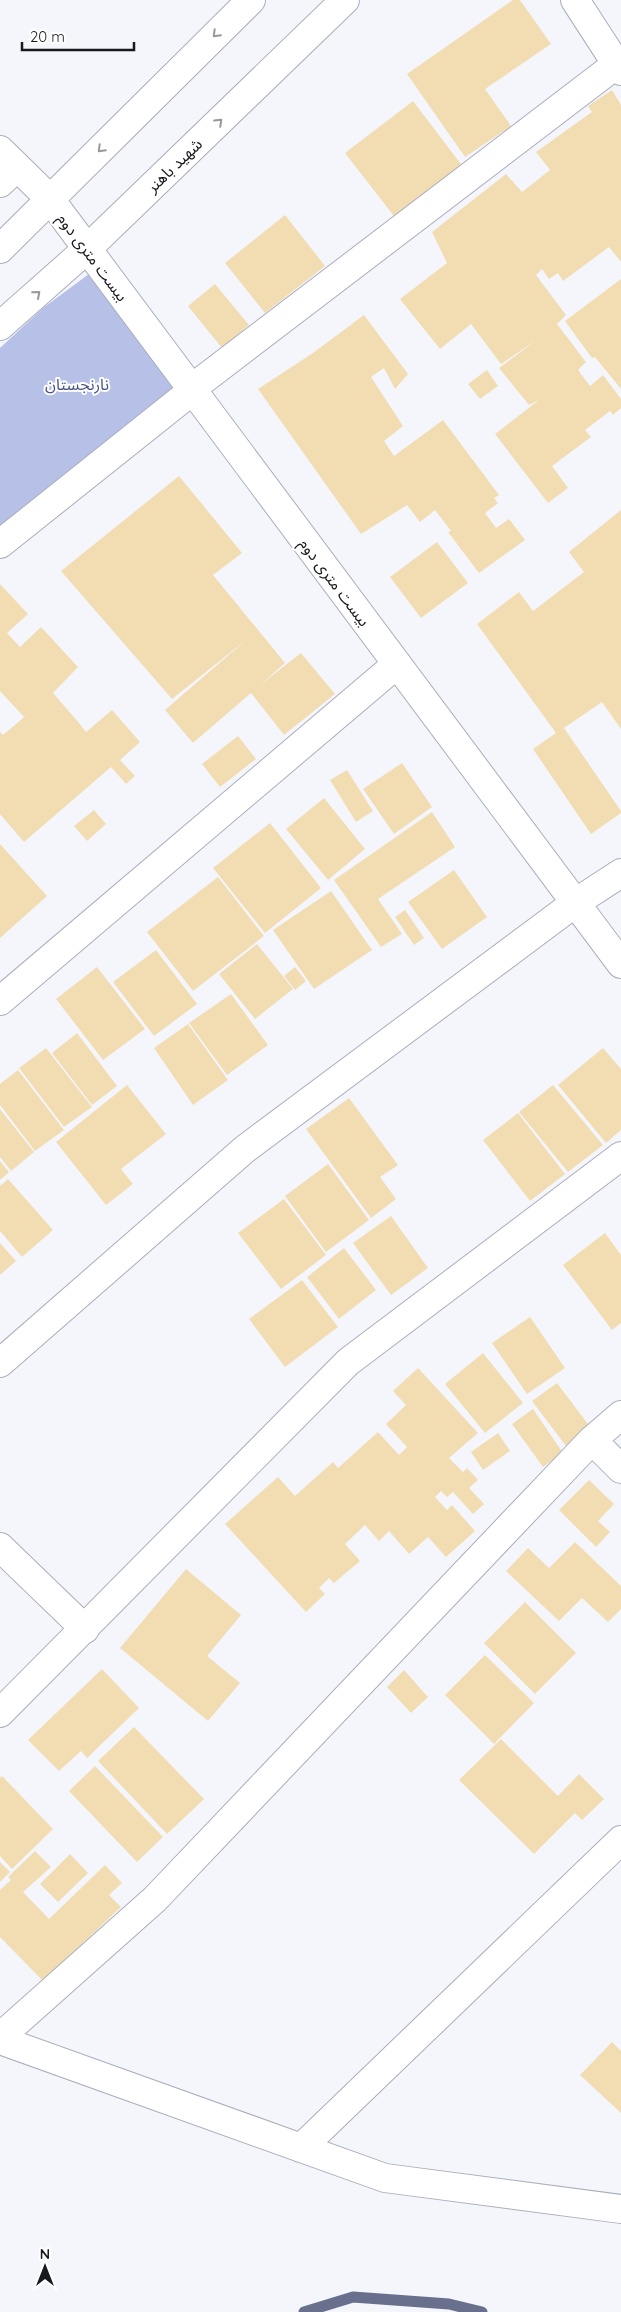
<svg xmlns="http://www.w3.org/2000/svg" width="621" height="2312" viewBox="0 0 621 2312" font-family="Quicksand,'Noto Sans Arabic',sans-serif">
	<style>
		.green { fill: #b7c1e8 }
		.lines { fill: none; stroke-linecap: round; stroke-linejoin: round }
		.stream { stroke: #68708e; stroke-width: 11 }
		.building { fill: #f2ddb3 }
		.minor-casing { stroke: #aaaebd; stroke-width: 30 }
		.tertiary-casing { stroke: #aaaebd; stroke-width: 30 }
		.secondary-casing { stroke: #aaaebd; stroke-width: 30 }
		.minor { stroke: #fff; stroke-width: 28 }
		.tertiary { stroke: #fff; stroke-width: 28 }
		.secondary { stroke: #fff; stroke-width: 28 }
		.oneway { stroke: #97989a }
		.labels { text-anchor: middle; stroke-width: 4; stroke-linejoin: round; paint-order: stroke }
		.street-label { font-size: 16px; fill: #18191f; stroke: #fff }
		.park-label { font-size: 16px; fill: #48548a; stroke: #fff }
	</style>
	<rect width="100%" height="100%" fill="#f4f6fc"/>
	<path class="green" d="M89,274L183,398L0,544V348L43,308Z"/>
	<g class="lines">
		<path class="stream" d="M304,2312L353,2297L449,2304L482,2312"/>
	</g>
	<path class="building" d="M513,0H520L551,44L485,89L511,126L465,157L407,74Z
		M612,90L621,105V262L609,247L563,281L558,273L549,279L542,269L536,275L566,315L557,324L586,362L578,370L590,386L603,375L621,399V408L613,415L610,411L585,430L591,437L552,466L568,488L548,503L495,434L539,400L529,405L499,368L538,339L501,364L471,324L440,349L400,299L447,263L432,232L506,174L522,192L550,170L536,152L592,112L588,106Z
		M413,101L464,168L397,220L345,153Z
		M285,215L325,266L265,313L225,263Z
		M621,279V389L595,357L592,358L565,321Z
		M215,284L249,325L222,348L188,306Z
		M364,315L408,374L395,389L384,368L371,377L403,426L384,441L394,456L443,420L499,495L494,498L498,503L485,513L496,528L509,519L525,540L479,573L448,532L451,531L435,510L420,522L407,505L361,534L258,389L313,353Z
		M487,370L498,386L480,399L468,384Z
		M179,476L242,553L213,575L285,663L260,685L301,653L335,694L284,735L251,693L193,743L165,710L246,640L172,699L61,571Z
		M621,510V729L602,702L558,732L564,728L621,811V813L591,834L533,749L556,733L477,624L519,592L533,611L584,572L569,552Z
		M437,542L468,583L421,618L390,577Z
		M0,584L28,614L7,633L20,647L41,627L78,667L53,693L79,723L86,732L112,710L140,742L120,760L135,776L126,784L111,767L24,842L0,814V732L3,735L35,708L24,717L0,691Z
		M238,736L256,759L220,787L202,764Z
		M402,763L432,807L394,834L363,789Z
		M347,770L373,811L356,822L330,780Z
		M324,798L365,849L328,880L286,829Z
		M94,810L106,824L87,841L74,826Z
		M432,812L455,847L378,899L402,934L381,947L334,880Z
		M270,823L321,888L265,933L213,868Z
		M0,844L47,896L0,938Z
		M454,870L487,917L442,949L408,902Z
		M218,877L264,936L193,991L147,932Z
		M331,891L372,950L314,989L273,930Z
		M405,910L424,938L414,945L395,917Z
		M257,944L293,989L255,1019L219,974Z
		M156,950L197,1004L154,1036L113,982Z
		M97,967L145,1029L103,1060L56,999Z
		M295,967L306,981L295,990L284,976Z
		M231,994L268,1045L227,1075L189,1023Z
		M188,1024L228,1080L193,1105L154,1048Z
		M77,1033L117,1086L92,1105L52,1053Z
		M46,1048L92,1107L64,1127L19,1068Z
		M603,1048L621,1069V1130L606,1143L558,1085Z
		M18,1070L64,1130L35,1151L0,1105V1084Z
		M127,1085L166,1134L121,1169L133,1184L106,1205L56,1142Z
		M553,1085L603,1145L568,1172L519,1112Z
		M349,1098L398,1165L380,1177L396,1199L371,1218L306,1129Z
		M0,1109L34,1152L11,1171L0,1157Z
		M518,1113L565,1174L530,1201L483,1140Z
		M0,1161L9,1172L0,1180Z
		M328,1164L369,1220L326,1252L285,1196Z
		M8,1179L53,1230L22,1257L0,1231V1186Z
		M284,1199L326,1255L281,1289L238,1233Z
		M391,1216L428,1268L391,1295L353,1243Z
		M605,1233L621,1255V1323L612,1330L563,1265Z
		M0,1243L16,1261L0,1275Z
		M344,1248L376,1290L339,1319L307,1277Z
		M302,1280L338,1327L285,1367L249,1319Z
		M530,1317L565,1368L527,1394L492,1343Z
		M483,1353L523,1403L485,1433L445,1384Z
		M418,1368L478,1433L449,1458L463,1472L467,1468L478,1480L469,1488L484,1504L473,1514L453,1492L447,1497L441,1491L435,1497L447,1510L452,1505L475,1531L446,1557L428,1537L409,1554L389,1531L379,1541L365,1525L345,1544L360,1561L334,1583L329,1578L319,1588L325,1594L306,1612L225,1524L278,1477L295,1496L333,1462L338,1468L378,1432L399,1455L407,1447L386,1424L406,1405L393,1391Z
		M557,1383L591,1428L566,1446L532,1401Z
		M533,1409L563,1453L543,1467L512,1424Z
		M498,1433L510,1451L483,1470L471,1452Z
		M589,1480L614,1504L598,1521L610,1532L596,1547L559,1510Z
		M575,1542L621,1586V1609L608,1622L582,1598L559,1621L506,1571L528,1548L549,1568Z
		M186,1569L241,1615L207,1656L240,1683L208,1721L120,1648Z
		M525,1602L576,1653L535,1694L484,1643Z
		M485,1655L534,1703L494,1744L445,1695Z
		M102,1669L139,1708L87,1758L81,1751L59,1771L28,1740Z
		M404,1670L428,1697L411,1713L387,1687Z
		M134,1727L204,1799L167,1834L98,1761Z
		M501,1739L558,1796L579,1774L604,1799L582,1820L575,1813L534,1854L459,1780Z
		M95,1766L163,1837L137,1862L69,1791Z
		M2,1776L53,1829L12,1869L0,1856V1778Z
		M35,1851L51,1867L23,1892L49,1919L105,1865L122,1883L109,1895L121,1907L43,1981L0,1937V1890L11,1880L8,1877Z
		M70,1854L88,1873L58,1902L40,1884Z
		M0,1862L10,1872L0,1882Z
		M612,2042L621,2051V2113L580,2075Z"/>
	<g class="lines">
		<defs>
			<path id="minor" d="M575,0L621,71
				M0,183L17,167
				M0,544L183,398L191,389L617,64
				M0,1001L397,664
				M0,1363L245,1149L575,903L621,873
				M592,1440L621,1469
				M0,1547L85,1629
				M0,1713L348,1362L621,1156
				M0,2037L155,1899L592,1440L621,1415
				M0,2040L385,2178L621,2209
				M301,2148L621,1840"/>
			<path id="tertiary" d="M0,150L50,199L621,964"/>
			<path id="secondary" d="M0,249L251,0
				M0,326L87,249L345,0"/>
		</defs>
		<use href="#minor" class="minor-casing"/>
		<use href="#tertiary" class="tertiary-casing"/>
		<use href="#secondary" class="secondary-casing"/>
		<use href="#minor" class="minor"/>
		<use href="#tertiary" class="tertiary"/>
		<use href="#secondary" class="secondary"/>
	</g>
	<defs><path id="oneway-chevron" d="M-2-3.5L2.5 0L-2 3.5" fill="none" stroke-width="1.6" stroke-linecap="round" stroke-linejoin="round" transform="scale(1.25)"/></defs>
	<g class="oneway">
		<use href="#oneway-chevron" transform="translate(216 34) rotate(135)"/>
		<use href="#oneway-chevron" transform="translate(219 122) rotate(-44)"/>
		<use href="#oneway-chevron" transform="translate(101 149) rotate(135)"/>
		<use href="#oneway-chevron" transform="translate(37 294) rotate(-41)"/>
	</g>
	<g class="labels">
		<g class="street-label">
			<text transform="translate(174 165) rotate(-44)" y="6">شهید باهنر</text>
			<text transform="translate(93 257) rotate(53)" y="6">بیست متری دوم</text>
			<text transform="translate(335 582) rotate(53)" y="6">بیست متری دوم</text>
		</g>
		<g class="park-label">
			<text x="77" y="390">نارنجستان</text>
		</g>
	</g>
	<g transform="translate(45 2267)" stroke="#ffffff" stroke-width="4" paint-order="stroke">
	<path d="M0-4L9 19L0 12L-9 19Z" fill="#18191f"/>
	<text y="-8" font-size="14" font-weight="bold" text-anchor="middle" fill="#18191f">N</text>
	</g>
	<path d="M22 42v8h112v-8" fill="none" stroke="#18191f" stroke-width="2.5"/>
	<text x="30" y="42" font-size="15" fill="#18191f" stroke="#ffffff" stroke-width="4" paint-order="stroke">20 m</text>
</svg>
